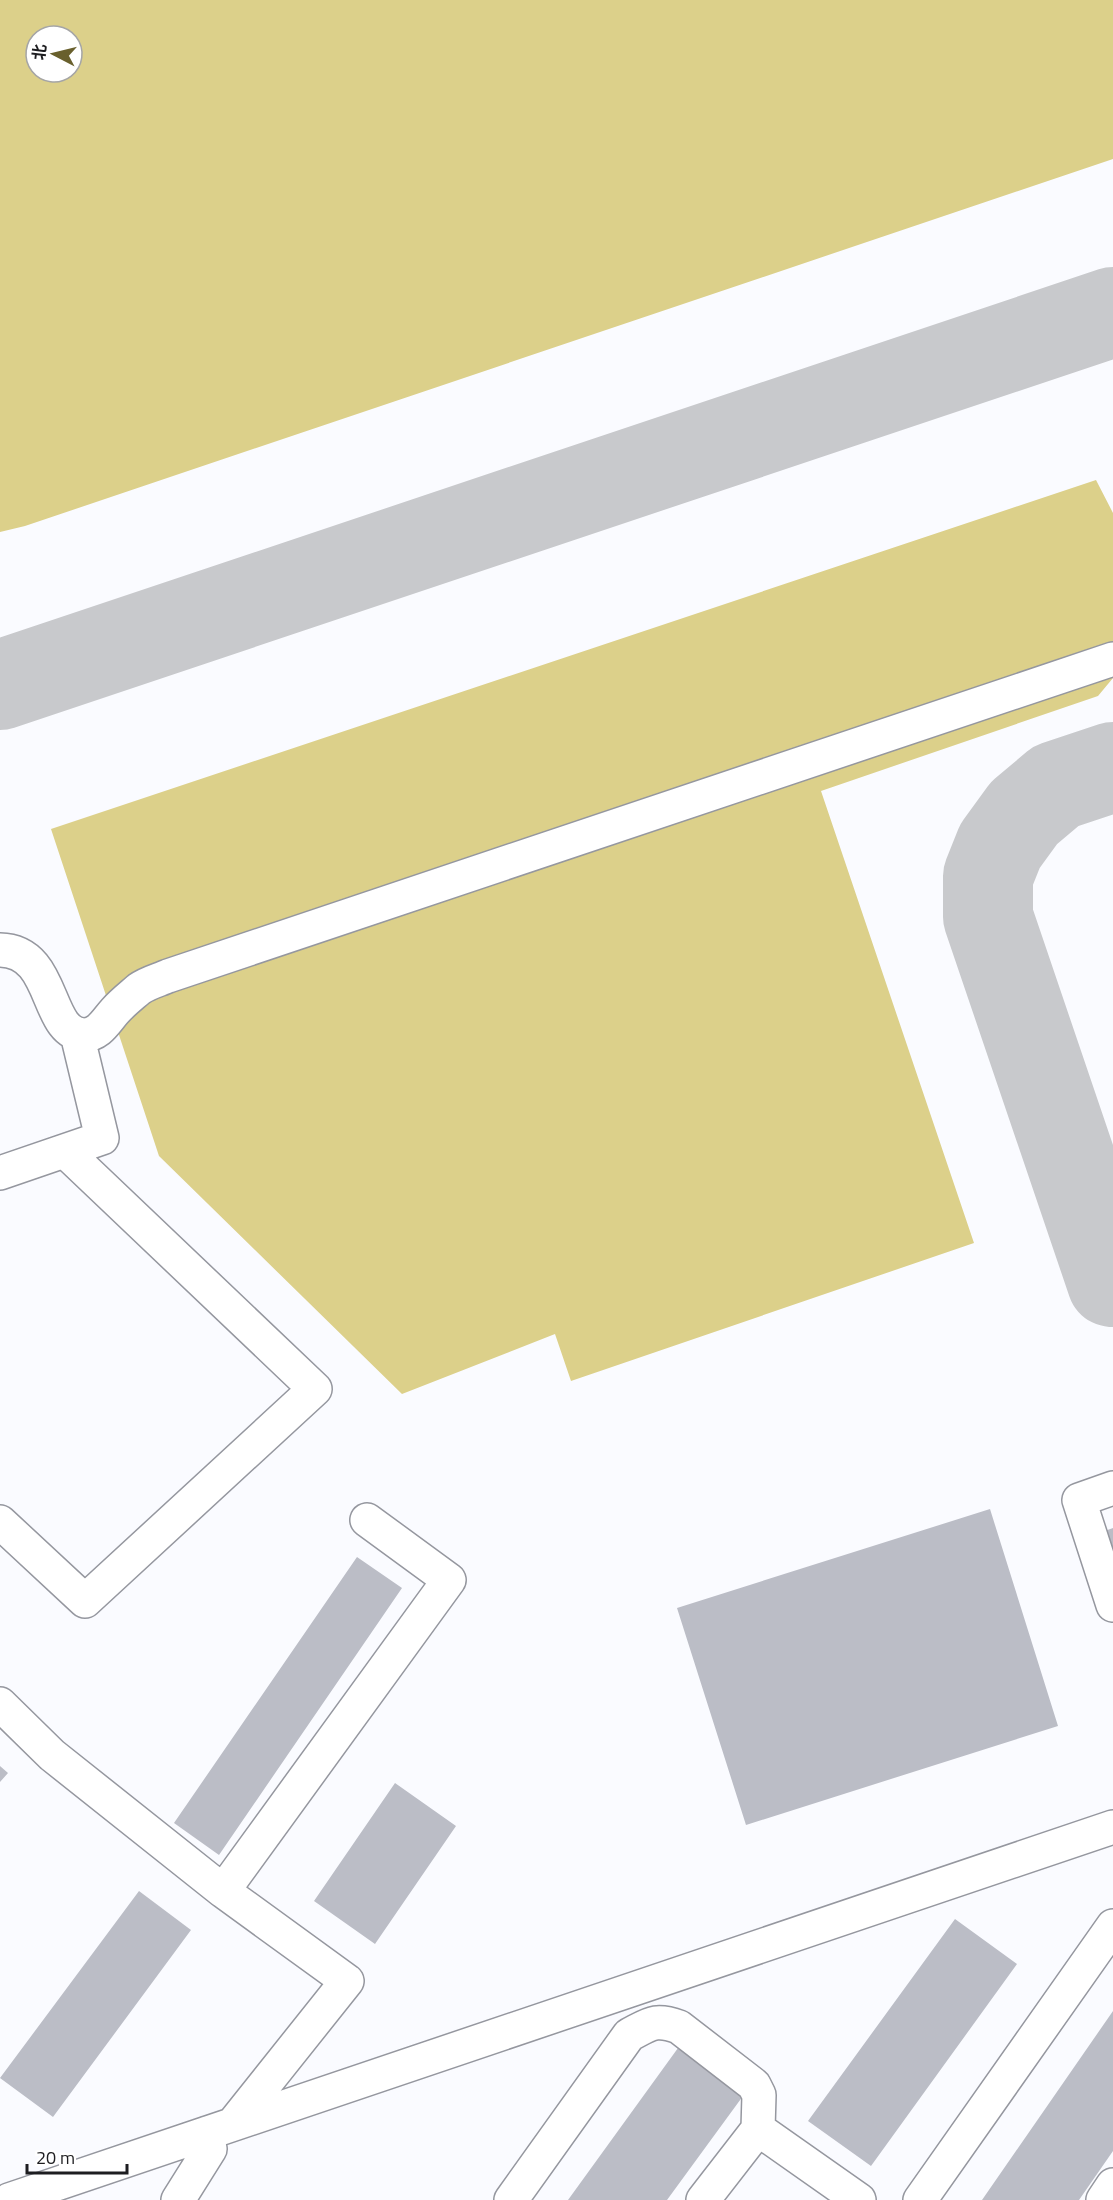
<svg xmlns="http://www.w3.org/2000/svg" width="1113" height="2200" viewBox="0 0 1113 2200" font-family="'Titillium Web','Noto Sans SC',sans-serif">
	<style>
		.green { fill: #dcd08a; fill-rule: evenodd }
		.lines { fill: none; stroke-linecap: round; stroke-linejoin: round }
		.taxiway { stroke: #c8c9cc; stroke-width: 90 }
		.building { fill: #bbbdc6 }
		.minor-casing { stroke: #95979f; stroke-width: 36 }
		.minor { stroke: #fff; stroke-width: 33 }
	</style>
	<rect width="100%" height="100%" fill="#fafbff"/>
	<path class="green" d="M0,0H1113V159L25,526L0,532ZM36,36H72V72H36Z
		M1096,480L1113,513V678L1098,696L821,791L974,1243L571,1381L555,1334L402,1394L159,1156L51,829Z"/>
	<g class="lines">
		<path class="taxiway" d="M0,685L1113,312
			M1112,1282L988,917V876L1000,846L1024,813L1056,786L1113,767"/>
	</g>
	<path class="building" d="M990,1509L1058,1726L746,1825L677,1608Z
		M1113,1528V1562L1102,1532Z
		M357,1557L402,1588L219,1855L174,1823Z
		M0,1766L8,1773L0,1782Z
		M395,1783L456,1826L375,1944L314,1901Z
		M139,1891L191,1930L53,2117L0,2078Z
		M955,1919L1017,1964L871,2166L808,2121Z
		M1113,2011V2151L1079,2200H982Z
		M678,2048L743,2096L667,2200H568Z"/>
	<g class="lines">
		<defs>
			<path id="minor" d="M0,950C57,951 44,1034 84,1035C99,1035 106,1021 115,1011C122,1003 131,996 139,989C147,983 159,980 168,976L1113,659
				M0,1173L102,1138L77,1034
				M1113,1488L1079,1500L1113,1605
				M0,1522L85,1601L315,1389L65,1151
				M0,1704L52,1755L223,1891
				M233,2124L347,1981L223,1891L449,1580L367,1520
				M9,2200L1113,1827
				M178,2200L210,2149L207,2133
				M511,2200L629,2035C650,2024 655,2018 679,2027L754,2085L759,2095L758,2129
				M703,2200L758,2129L859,2200
				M920,2200L1113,1926
				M1103,2200L1113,2185"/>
		</defs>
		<use href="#minor" class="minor-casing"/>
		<use href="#minor" class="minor"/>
	</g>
	<g transform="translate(54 54) rotate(277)"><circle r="28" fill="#ffffff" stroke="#a5a5a6" stroke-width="1.5"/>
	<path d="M0-4.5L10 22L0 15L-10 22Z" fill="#69602d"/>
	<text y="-9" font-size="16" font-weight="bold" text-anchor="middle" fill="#1d1d20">北</text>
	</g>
	<path d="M27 2164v9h100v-9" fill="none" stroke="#1d1d20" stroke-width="3"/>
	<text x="36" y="2164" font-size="18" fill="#1d1d20" stroke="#ffffff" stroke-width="4.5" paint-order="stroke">20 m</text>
</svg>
